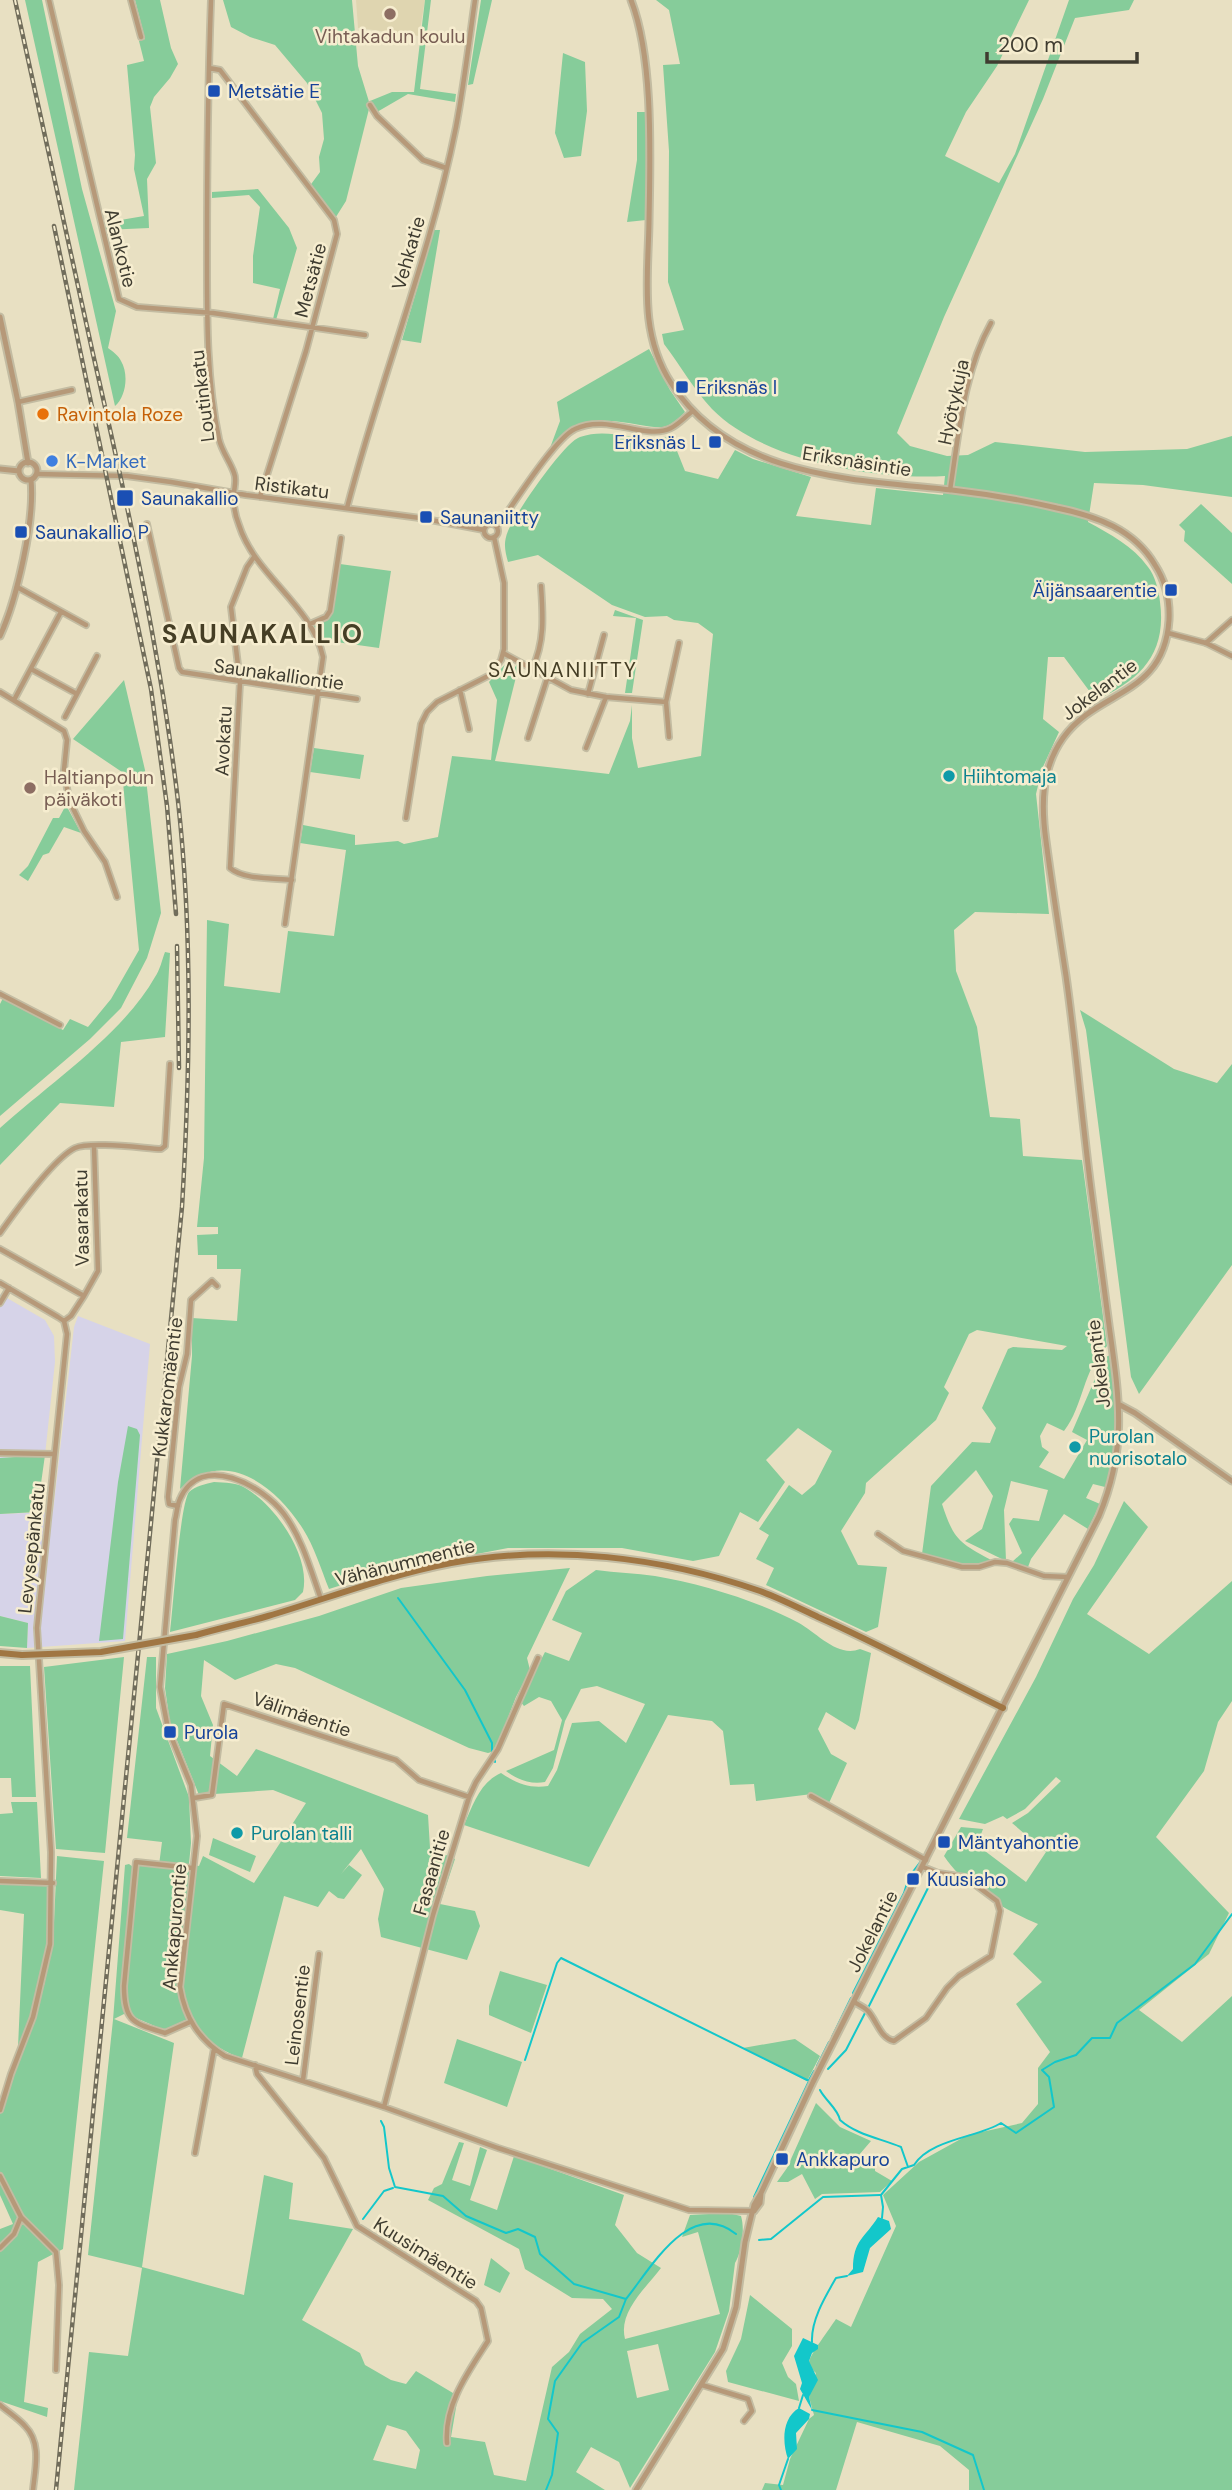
<svg xmlns="http://www.w3.org/2000/svg" width="1232" height="2490" viewBox="0 0 1232 2490" font-family="'DM Sans',sans-serif">
	<style>
		.industrial { fill: #d6d3e8 }
		.built { fill: #dfd5b0 }
		.green { fill: #86cc9a; fill-rule: evenodd }
		.water { fill: #13c7ca }
		.lines { fill: none; stroke-linecap: round; stroke-linejoin: round }
		.stream { stroke: #13c7ca; stroke-width: 2 }
		.minor-casing { stroke: #c3bca2; stroke-width: 8 }
		.tertiary-casing { stroke: #c3bca2; stroke-width: 9 }
		.secondary-casing { stroke: #c3bca2; stroke-width: 10 }
		.minor { stroke: #b69979; stroke-width: 4.5 }
		.tertiary { stroke: #b69979; stroke-width: 5 }
		.secondary { stroke: #a07643; stroke-width: 6 }
		.rail-casing { stroke: #716d5b; stroke-width: 4.5 }
		.rail { stroke: #f6edcf; stroke-width: 2; stroke-dasharray: 5; stroke-linecap: butt }
		.secondary-bridge-casing { stroke: #c3bca2; stroke-width: 10; stroke-linecap: butt }
		.secondary-bridge { stroke: #a07643; stroke-width: 6 }
		.education-dot { fill: #8d6e63; stroke: #f6edcf; stroke-width: 2.5 }
		.transit-dot { fill: #1a4fb4; stroke: #f6edcf; stroke-width: 2.5 }
		.food-dot { fill: #e8710a; stroke: #f6edcf; stroke-width: 2.5 }
		.shop-dot { fill: #3f7fe0; stroke: #f6edcf; stroke-width: 2.5 }
		.culture-dot { fill: #0f9aa8; stroke: #f6edcf; stroke-width: 2.5 }
		.labels { text-anchor: middle; stroke-width: 5; stroke-linejoin: round; paint-order: stroke }
		.education-label { font-size: 19px; fill: #785e54; stroke: #f6edcf }
		.transit-label { font-size: 19px; fill: #164399; stroke: #f6edcf; text-anchor: start }
		.street-label { font-size: 19px; fill: #3f3c30; stroke: #f6edcf }
		.food-label { font-size: 19px; fill: #c56008; stroke: #f6edcf; text-anchor: start }
		.shop-label { font-size: 19px; fill: #366cbe; stroke: #f6edcf; text-anchor: start }
		.culture-label { font-size: 19px; fill: #0d838f; stroke: #f6edcf; text-anchor: start }
		.neighbourhood-label { font-size: 21px; letter-spacing: 2px; fill: #453e25; stroke: #f6edcf }
		.district-label { font-size: 26px; font-weight: bold; letter-spacing: 2px; fill: #453e25; stroke: #f6edcf }
	</style>
	<rect width="100%" height="100%" fill="#e8e0c2"/>
	<path class="industrial" d="M0,1294L45,1320L54,1336L55,1362L45,1455L0,1458Z
		M78,1316L150,1344L125,1641L27,1648L28,1623L0,1616V1514L53,1512L74,1327Z"/>
	<path class="built" d="M356,0H425L419,36L358,28Z"/>
	<path class="green" d="M25,0H42L82,189L116,311L108,348C112,351 119,356 121,361C129,374 126,397 115,406Z
		M135,0H160L171,48L178,64L170,78L154,97L150,107L156,163L147,179L149,228L105,230L103,223L144,216L134,169L135,155L127,65L144,61L139,41L145,39Z
		M223,0H352L358,66L370,105L346,201L334,220L309,187L320,172L319,157L324,139L322,113L307,83L275,45L250,37L231,27Z
		M425,0H431L420,89L456,94L455,102L408,94L377,112L370,101L392,92H414Z
		M481,0H492L473,84L468,85Z
		M656,0H1029L997,66L966,112L945,156L999,183L1015,154L1069,0H1134L1129,10L1075,18L1043,99L944,317L897,433L910,446L947,456L968,455L995,442L1085,452L1187,449L1232,436V497L1143,485L1094,483L1088,522C1110,534 1133,546 1148,567C1155,575 1159,592 1160,602C1167,654 1140,680 1096,700L1064,657H1048L1043,719L1059,732L1042,769L1036,794L1049,914L975,912L954,930L956,971L977,1027L990,1117L1020,1119L1023,1156L1082,1160L1107,1346C1082,1371 1084,1405 1064,1431L1047,1423L1040,1436L1042,1447L1049,1452L1039,1467L1064,1479L1087,1440L1072,1432L1104,1358L1110,1355L1117,1402L1115,1452L1109,1488L1093,1484L1086,1498L1100,1504L1088,1529L1064,1514L1031,1559L1028,1567L1012,1562L1022,1553L1009,1524L1013,1518L1039,1521L1048,1490L1011,1481L1004,1510L1006,1561L965,1541L982,1529L993,1496L976,1470L942,1504C954,1541 960,1543 993,1561C967,1568 948,1561 922,1554L931,1486L972,1442L990,1443L996,1428L982,1408L1008,1349L1013,1347L1062,1350L1067,1346L977,1330L969,1334L944,1387L949,1393L936,1420L866,1483L865,1493L841,1531L858,1565L887,1567L878,1627L866,1632L766,1585L774,1568L756,1559L769,1535L759,1529L789,1485L802,1495L815,1484L832,1451L798,1428L766,1460L785,1482L758,1522L740,1512L719,1556L693,1561L622,1548H508L383,1572L329,1589C321,1569 314,1546 303,1529C276,1486 225,1446 180,1489L192,1356V1318L237,1321L241,1269H217V1255H198L197,1235L218,1234V1227H197L204,1158L207,920L229,924L224,986L280,993L288,931L334,936L346,850L300,843L303,825L355,835V845L398,841L404,844L438,837L452,756L491,760L497,700L489,682L510,659L514,661L511,667L514,669L517,664L519,665L495,761L609,774L630,721L632,705V738L638,768L701,756L713,634L698,623L674,620L667,616L645,617L612,605L538,555L508,562C505,551 503,543 508,531C515,514 564,442 580,437C611,426 641,445 671,436L685,471L718,479L735,450L753,459L811,477L796,516L871,525L876,488L943,495L945,476C875,480 763,461 712,409C694,390 680,365 664,344L662,334L684,330L668,282L669,151L663,65L680,64L669,10Z
		M563,53L585,62L587,111L581,156L564,158L555,133Z
		M637,112H646V220L627,222L637,160Z
		M258,189L289,228L297,248L276,320L273,319L280,289L253,283V256L260,207L249,195L212,198V192Z
		M434,230H440L421,343L402,340Z
		M649,349L670,390L685,412C680,417 674,423 667,426C659,429 649,426 640,425C601,418 578,416 550,448L560,421L557,402Z
		M1201,504L1232,533V584L1184,541L1185,531L1179,525Z
		M340,564L391,571L379,648L322,640L313,625L331,615Z
		M615,610L643,620L632,693H625L636,618L613,616Z
		M124,680L145,770L161,913L147,958L121,1008L90,1039L0,1116V1004L3,998L63,1030L70,1019L88,1027L111,999L139,950L122,772L73,739Z
		M314,748L364,755L360,779L310,772Z
		M66,805L81,833L64,827L49,853L43,855L28,881L19,875L28,866L53,818H59Z
		M165,952L170,953L165,1037L121,1042L114,1107L60,1103L0,1165V1128C49,1084 123,1034 155,977C160,970 162,960 165,952Z
		M1080,1010L1174,1069L1217,1083L1232,1064V1265L1139,1394L1131,1377L1086,1030Z
		M128,1426L137,1429L140,1435L123,1639L99,1641L118,1482Z
		M45,1455L37,1512L0,1514V1458Z
		M214,1482C225,1483 237,1482 247,1489C276,1507 311,1556 303,1592L295,1600L170,1632C173,1610 180,1504 189,1492C195,1486 206,1484 214,1482Z
		M1124,1501L1148,1527L1087,1614L1149,1654L1232,1581V1701L1218,1722L1204,1771L1156,1837L1229,1913L1209,1954L1139,2010L1182,2042L1232,1996V2490H969V2470L940,2446L857,2422L836,2490H762L765,2483L783,2485L790,2459L809,2419L814,2415L809,2397L816,2373C813,2370 810,2368 809,2363C808,2357 831,2327 836,2319L851,2327L896,2226L883,2195L919,2162L968,2135L1022,2123L1038,2104V2068L1050,2052L1016,2004L1042,1982L1013,1954L1038,1924C1004,1909 965,1888 944,1856L961,1827L983,1829L977,1845L1026,1882L1046,1852L1012,1823L1028,1813L1061,1781L1056,1777L1025,1809L1007,1819L1003,1816L985,1824L959,1819L1036,1677L1073,1599L1094,1565Z
		M570,1568L527,1658L530,1670L516,1697L495,1751L488,1753L469,1748L295,1668L276,1664L235,1680L204,1660L201,1696L213,1725L210,1756L237,1776L256,1749L428,1815L430,1848L455,1859L440,1904L475,1911L480,1926L467,1960L381,1937L378,1919L384,1889L361,1849L341,1874L349,1865L362,1875L344,1899L338,1898L329,1891L318,1907L284,1896L242,2058C220,2051 203,2039 192,2017L164,2030L136,2018L130,2011L114,2019L174,2043L142,2267L244,2295L264,2175L293,2183L289,2219L353,2229L302,2320L360,2353L365,2365L391,2380L406,2384L416,2371L458,2396L451,2437L485,2442L494,2475L526,2481L552,2367L569,2352L580,2334L612,2309L603,2299L572,2298L525,2269L519,2249L428,2200L434,2188L442,2184L459,2142L464,2143L452,2180L470,2186L480,2147L487,2150L470,2200L497,2210L514,2156L624,2195L615,2225L637,2253L661,2268C646,2288 618,2312 625,2339L720,2314L698,2232L682,2237L690,2215L728,2213L741,2216C745,2229 742,2251 735,2263L729,2311L715,2352L630,2488L619,2462L591,2447L576,2472L605,2490H74L89,2352L128,2356L142,2268L88,2255L113,2020L125,1865L129,1864L133,1867L137,1862L159,1865L162,1842L127,1838L147,1657H156V1708L189,1797L191,1843L189,1864L199,1866L203,1856L254,1883L306,1803L273,1790L199,1795L170,1723L165,1688L167,1654L227,1641L319,1616L401,1588L487,1576ZM658,2344L669,2390L637,2398L627,2351ZM387,2425L406,2431L420,2450L416,2469L373,2460Z
		M596,1570C616,1573 636,1573 655,1576C702,1584 758,1601 799,1623C817,1633 838,1658 860,1649L871,1653L859,1720L855,1730L826,1712L818,1729L831,1754L847,1763L829,1803L812,1794L756,1801L754,1784L730,1785L723,1731L712,1721L668,1715L589,1867L464,1825C473,1805 480,1782 501,1773C516,1783 530,1789 548,1786L557,1770L572,1723L599,1721L626,1743L645,1704L597,1686L581,1689L565,1721L553,1768L545,1782C530,1785 517,1779 506,1771L554,1750L562,1720L551,1701L539,1697L524,1706L520,1701L545,1652L569,1661L582,1633L552,1620L566,1591Z
		M0,1616L28,1623L27,1648L0,1646Z
		M124,1657L105,1853L56,1849L44,1667Z
		M0,1666H30L36,1797H12L11,1778H0Z
		M11,1802H37L41,1878L0,1876V1814L13,1813Z
		M213,1838L256,1856L250,1872L209,1855Z
		M57,1856L104,1861L63,2249L38,2262L24,2402L48,2408L47,2417L0,2401V2229L13,2224L0,2195V2101L16,2055L21,2057L44,1985L53,1944Z
		M0,1883L50,1886C49,1904 50,1923 48,1941C45,1978 32,2014 18,2047L24,1914L0,1910Z
		M500,1971L547,1985L531,2033L489,2015V2006Z
		M457,2039L522,2062L507,2107L444,2083Z
		M795,2039L820,2056L807,2081L743,2048Z
		M816,2103L840,2127L871,2141L859,2155L875,2164V2171L892,2181L880,2192L822,2194L815,2199L802,2174L788,2182H777L787,2168Z
		M491,2258L510,2273L500,2293L484,2285Z
		M750,2295L792,2329V2346L782,2363L788,2377L796,2384L799,2401L728,2382L726,2371L741,2339Z"/>
	<path class="water" d="M878,2217L889,2221L891,2229L870,2248L863,2272L847,2276L853,2269C853,2240 865,2238 878,2217Z
		M803,2338L818,2345V2349L812,2353L809,2361L818,2380L809,2397L812,2410L800,2389L802,2383L794,2356Z
		M799,2408L810,2414L809,2419L796,2433L797,2449L788,2459C782,2442 782,2418 799,2408Z"/>
	<g class="lines">
		<path class="stream" d="M398,1598L465,1690L492,1743V1751
			M495,1761V1762
			M853,1993L904,1893L909,1877L921,1861
			M869,2006L934,1876
			M832,2037L851,1998
			M525,2060L557,1963L561,1958L809,2081L754,2197
			M817,2066L829,2042
			M828,2069L846,2050L865,2013
			M809,2080L814,2071
			M820,2090C825,2100 838,2109 840,2120C857,2135 879,2138 901,2147L908,2167
			M381,2121L384,2127L389,2168L395,2187L443,2196L466,2216L506,2233L518,2229L535,2237L540,2254L574,2284L626,2299C651,2268 690,2197 736,2234
			M882,2218L883,2207L881,2195L902,2169L914,2165C930,2139 980,2137 1001,2123L1016,2133L1054,2107L1049,2077L1042,2070L1055,2062L1076,2055L1092,2038H1110L1117,2023L1195,1964L1232,1914
			M363,2219L384,2191L393,2188
			M759,2240L771,2239L823,2197L880,2195
			M812,2342C811,2320 825,2297 836,2278L847,2276
			M799,2408L803,2395
			M812,2410L922,2432L973,2455L984,2490
			M546,2490L552,2475L558,2433L548,2419L555,2381L582,2343L619,2317L626,2299
			M781,2490L779,2485L788,2459"/>
		<defs>
			<path id="minor" d="M49,0L119,299L137,307L213,313L365,335
				M131,0L141,37
				M211,0C208,83 207,166 207,249C207,311 206,378 219,439C222,452 230,461 234,473C237,480 234,487 234,494C233,504 235,515 239,525C255,576 312,605 323,657L285,924
				M209,68L220,70L334,220L337,234L306,351L260,497
				M370,105L377,116L423,160L446,168
				M18,402L72,390
				M37,474L127,476L171,482L246,495L420,518L484,530
				M950,490C959,434 963,373 991,323
				M347,508C380,380 430,257 456,127C464,85 469,42 475,0
				M484 531a7 7 0 1 1 14 0a7 7 0 1 1-14 0Z
				M147,524L179,668L182,672L357,699
				M497,527C513,505 555,438 575,429C608,413 646,441 671,428C679,424 686,416 693,411
				M254,557L247,567L231,607L240,682L230,868C244,880 274,878 292,880
				M17,587L86,625
				M310,624L326,617L330,611L341,538
				M1168,633L1206,643L1232,656
				M1206,643L1232,620
				M503,653L571,690L606,697L666,702
				M31,669L77,694
				M532,669C545,642 543,615 541,586
				M460,690L469,729
				M0,692L64,731L67,740L64,770L69,800L84,831L105,862L117,897
				M588,694L604,635
				M14,700L61,612
				M65,717L97,656
				M669,737L666,702L679,643
				M528,738L547,679
				M586,748L606,697
				M406,818L421,724L427,712L437,702L490,675L501,660L504,649V583L494,537
				M0,994L60,1025
				M0,1233C15,1212 54,1158 75,1148C90,1141 142,1148 161,1149L165,1146L170,1064
				M0,1249L84,1296
				M0,1283L58,1317L64,1321L67,1334L37,1628L51,1852L50,1944L33,2017L11,2074L0,2110
				M0,1303L9,1288
				M64,1321L71,1316L84,1296L98,1271L94,1146
				M0,1453L54,1454
				M178,1506L169,1504L168,1497L179,1387L187,1354L191,1300L212,1281L217,1286
				M878,1534L903,1551L962,1567H979L995,1562L1007,1563L1044,1576L1068,1577
				M321,1599C311,1571 302,1538 284,1514C263,1486 201,1451 180,1499C177,1505 177,1513 175,1520L160,1687L168,1729L191,1785L197,1836L180,1987C185,2017 198,2039 225,2056L384,2107L498,2148L689,2210L754,2211
				M811,1796L926,1860
				M194,1798L212,1795L224,1704L396,1760L419,1780L469,1797
				M0,1881L53,1883
				M854,2002C859,2005 864,2007 868,2011C877,2021 880,2038 894,2041L926,2018L947,1988L959,1976L991,1956L1000,1911L997,1901L965,1877L938,1873L923,1867
				M190,2022L165,2033C133,2023 124,2022 124,1986L136,1862L192,1868
				M255,2065L257,2074L324,2158L357,2226L476,2301L481,2308L488,2341C468,2372 444,2405 447,2443
				M303,2080L319,1954
				M384,2107L433,1915L469,1797L476,1782L498,1749L538,1658
				M195,2153L214,2049
				M0,2176L21,2217L56,2252L59,2285L56,2370
				M0,2248L14,2234L21,2217
				M702,2385L748,2399L752,2411L744,2421
				M0,2405C8,2412 18,2418 25,2426C42,2443 35,2469 33,2490"/>
			<path id="tertiary" d="M631,0C654,59 650,158 649,222C648,279 639,333 671,383C732,478 851,479 952,490C987,494 1022,500 1057,508C1096,516 1134,529 1155,565C1166,582 1170,600 1169,620C1164,697 1098,689 1063,738C1041,769 1041,806 1046,841C1052,886 1059,931 1066,976C1076,1047 1082,1119 1091,1189C1097,1235 1103,1280 1109,1325C1119,1397 1128,1446 1099,1516L813,2082L761,2193L754,2205L745,2242L736,2307L723,2349L636,2490
				M0,317L18,402L28,463
				M19 471a9 9 0 1 1 18 0a9 9 0 1 1-18 0Z
				M0,469L19,471
				M0,636C17,599 35,520 31,480
				M1120,1405L1135,1413L1232,1481
				M754,2211L760,2203L761,2193"/>
			<path id="secondary" d="M196,1635C220,1628 244,1623 268,1616C329,1598 388,1575 451,1563C553,1544 662,1557 760,1591C779,1598 799,1608 818,1617C881,1645 941,1678 1003,1708
				M0,1653L22,1655"/>
		</defs>
		<use href="#minor" class="minor-casing"/>
		<use href="#tertiary" class="tertiary-casing"/>
		<use href="#secondary" class="secondary-casing"/>
		<use href="#minor" class="minor"/>
		<use href="#tertiary" class="tertiary"/>
		<use href="#secondary" class="secondary"/>
		<defs>
			<path id="rail" d="M15,0C41,118 67,236 93,354C127,503 160,650 178,801C193,936 190,1072 182,1207L56,2490
				M54,226L151,689L167,806L176,914
				M177,946L179,1068"/>
		</defs>
		<use href="#rail" class="rail-casing"/>
		<use href="#rail" class="rail"/>
		<defs>
			<path id="secondary-bridge" d="M22,1655L101,1652L196,1635"/>
		</defs>
		<use href="#secondary-bridge" class="secondary-bridge-casing"/>
		<use href="#secondary-bridge" class="secondary-bridge"/>
	</g>
	<g class="education-dot">
		<circle cx="390" cy="14" r="7"/>
		<circle cx="30" cy="788" r="7"/>
	</g>
	<g class="transit-dot">
		<rect x="207" y="84" width="14" height="14" rx="3.5"/>
		<rect x="675" y="380" width="14" height="14" rx="3.5"/>
		<rect x="708" y="435" width="14" height="14" rx="3.5"/>
		<rect x="116" y="489" width="18" height="18" rx="3.5"/>
		<rect x="419" y="510" width="14" height="14" rx="3.5"/>
		<rect x="14" y="525" width="14" height="14" rx="3.5"/>
		<rect x="1164" y="583" width="14" height="14" rx="3.5"/>
		<rect x="163" y="1725" width="14" height="14" rx="3.5"/>
		<rect x="937" y="1835" width="14" height="14" rx="3.5"/>
		<rect x="906" y="1872" width="14" height="14" rx="3.5"/>
		<rect x="775" y="2152" width="14" height="14" rx="3.5"/>
	</g>
	<circle class="food-dot" cx="43" cy="414" r="7"/>
	<circle class="shop-dot" cx="52" cy="461" r="7"/>
	<g class="culture-dot">
		<circle cx="949" cy="776" r="7"/>
		<circle cx="1075" cy="1447" r="7"/>
		<circle cx="237" cy="1833" r="7"/>
	</g>
	<g class="labels">
		<g class="education-label">
			<text x="390" y="43">Vihtakadun koulu</text>
			<text x="44" y="784" text-anchor="start">Haltianpolun<tspan x="44" dy="22">päiväkoti</tspan></text>
		</g>
		<g class="transit-label">
			<text x="228" y="98">Metsätie E</text>
			<text x="696" y="394">Eriksnäs I</text>
			<text x="701" y="449" text-anchor="end">Eriksnäs L</text>
			<text x="141" y="505">Saunakallio</text>
			<text x="440" y="524">Saunaniitty</text>
			<text x="35" y="539">Saunakallio P</text>
			<text x="1157" y="597" text-anchor="end">Äijänsaarentie</text>
			<text x="184" y="1739">Purola</text>
			<text x="958" y="1849">Mäntyahontie</text>
			<text x="927" y="1886">Kuusiaho</text>
			<text x="796" y="2166">Ankkapuro</text>
		</g>
		<g class="street-label">
			<text transform="translate(121 248) rotate(76)" y="7">Alankotie</text>
			<text transform="translate(408 253) rotate(-74)" y="7">Vehkatie</text>
			<text transform="translate(310 280) rotate(-75)" y="7">Metsätie</text>
			<text transform="translate(202 396) rotate(-97)" y="7">Loutinkatu</text>
			<text transform="translate(953 402) rotate(-78)" y="7">Hyötykuja</text>
			<text transform="translate(857 461) rotate(9)" y="7">Eriksnäsintie</text>
			<text transform="translate(292 487) rotate(7)" y="7">Ristikatu</text>
			<text transform="translate(279 674) rotate(8)" y="7">Saunakalliontie</text>
			<text transform="translate(1099 689) rotate(-37)" y="7">Jokelantie</text>
			<text transform="translate(223 741) rotate(-87)" y="7">Avokatu</text>
			<text transform="translate(81 1218) rotate(-91)" y="7">Vasarakatu</text>
			<text transform="translate(1098 1364) rotate(-97)" y="7">Jokelantie</text>
			<text transform="translate(167 1387) rotate(-83)" y="7">Kukkaromäentie</text>
			<text transform="translate(31 1548) rotate(-84)" y="7">Levysepänkatu</text>
			<text transform="translate(405 1562) rotate(-14)" y="7">Vähänummentie</text>
			<text transform="translate(302 1714) rotate(19)" y="7">Välimäentie</text>
			<text transform="translate(431 1872) rotate(-74)" y="7">Fasaanitie</text>
			<text transform="translate(174 1927) rotate(-85)" y="7">Ankkapurontie</text>
			<text transform="translate(872 1931) rotate(-63)" y="7">Jokelantie</text>
			<text transform="translate(297 2015) rotate(-83)" y="7">Leinosentie</text>
			<text transform="translate(426 2253) rotate(32)" y="7">Kuusimäentie</text>
		</g>
		<g class="food-label">
			<text x="57" y="421">Ravintola Roze</text>
		</g>
		<g class="shop-label">
			<text x="66" y="468">K-Market</text>
		</g>
		<g class="culture-label">
			<text x="963" y="783">Hiihtomaja</text>
			<text x="1089" y="1443">Purolan<tspan x="1089" dy="22">nuorisotalo</tspan></text>
			<text x="251" y="1840">Purolan talli</text>
		</g>
		<g class="neighbourhood-label">
			<text x="563" y="677">SAUNANIITTY</text>
		</g>
		<g class="district-label">
			<text x="263" y="643">SAUNAKALLIO</text>
		</g>
	</g>
	<path d="M987 52v10h150v-10" fill="none" stroke="#3f3c30" stroke-width="3.5"/>
	<text x="998" y="52" font-size="21" fill="#3f3c30" stroke="#f6edcf" stroke-width="5" paint-order="stroke">200 m</text>
</svg>
